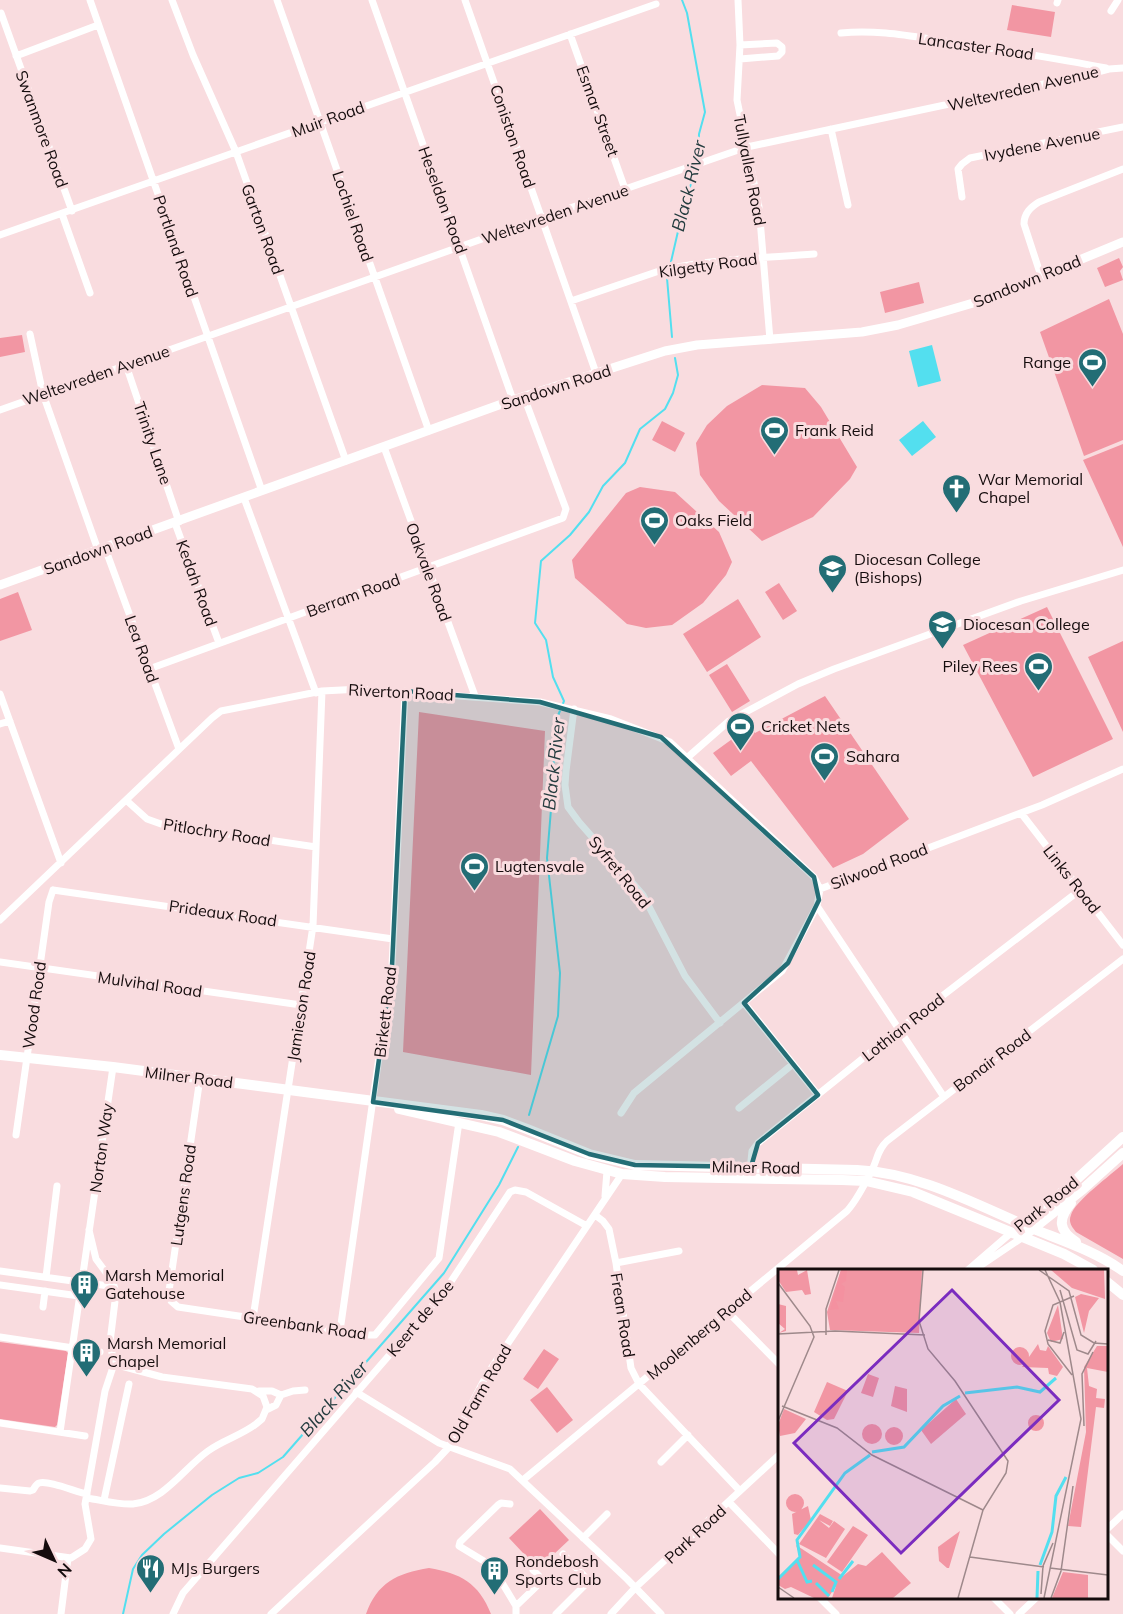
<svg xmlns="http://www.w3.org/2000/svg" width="1123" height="1614" viewBox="0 0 1123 1614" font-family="Mulish,sans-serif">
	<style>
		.green { fill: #f296a3 }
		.water { fill: #53dfef }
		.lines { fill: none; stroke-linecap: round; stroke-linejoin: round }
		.stream { stroke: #53dfef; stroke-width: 2 }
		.minor { stroke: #fff; stroke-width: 7 }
		.tertiary { stroke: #fff; stroke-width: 9 }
		.secondary { stroke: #fff; stroke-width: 10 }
		.marked { fill: #236d75; fill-opacity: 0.2; stroke: #236d75; stroke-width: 4.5; stroke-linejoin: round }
		.labels { text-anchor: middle; stroke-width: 6; stroke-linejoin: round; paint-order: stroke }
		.street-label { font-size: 16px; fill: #150c0d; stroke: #f9dcdf }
		.poi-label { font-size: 16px; fill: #150c0d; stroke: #f9dcdf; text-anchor: start }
		.water-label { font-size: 18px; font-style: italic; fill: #243c3f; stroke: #f9dcdf }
		.inset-river { fill: none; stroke: #53dfef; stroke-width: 3 }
		.inset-road { fill: none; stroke: #9e898b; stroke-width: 1.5 }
		.view { fill: #7b2cbf; fill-opacity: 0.15; stroke: #7b2cbf; stroke-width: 3 }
		.inset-edge { fill: none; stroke: #150c0d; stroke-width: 3 }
	</style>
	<rect width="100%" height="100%" fill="#f9dcdf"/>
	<path class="green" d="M1012,5L1055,12L1051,37L1007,30Z
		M1119,258L1123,267L1120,271L1123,280L1105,287L1097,268Z
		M919,282L924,303L885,313L880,292Z
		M1109,299L1123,334V440L1084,456L1040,332Z
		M22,335L25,352L0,357V338Z
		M762,385L805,388L821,407L857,467L850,479L813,517L762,541L719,501L700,475L696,443L707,425L727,406Z
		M662,421L685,433L675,452L652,440Z
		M1123,444V547L1083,460Z
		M640,487L675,492L719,532L732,562L726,575L703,603L672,625L646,628L627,624L575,578L572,560L626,493Z
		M779,583L797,611L783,620L765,592Z
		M18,592L32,630L0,641V599Z
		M738,599L761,637L707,672L683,634Z
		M1047,607L1113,739L1033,777L963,645Z
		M1123,641V732L1088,657Z
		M727,664L750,701L732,712L709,675Z
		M825,696L909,819L863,854L833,868L751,761L731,776L713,753L750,726L755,733Z
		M419,712L545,731L531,1075L403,1052Z
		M1123,1164V1259L1076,1232C1072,1227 1068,1222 1071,1215C1074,1202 1112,1174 1123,1164Z
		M0,1342L66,1351L68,1353L57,1425L55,1427L0,1419Z
		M544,1349L559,1359L538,1389L523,1379Z
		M547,1387L573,1420L557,1433L530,1400Z
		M540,1509L569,1540L538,1569L509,1538Z
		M429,1568C460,1573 479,1583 491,1614H366C377,1583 397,1573 429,1568Z"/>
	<path class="water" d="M932,345L941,381L918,387L909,351Z
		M923,421L936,437L912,456L899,440Z"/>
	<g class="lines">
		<path class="stream" d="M682,0L687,13L705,112L699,134L698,162
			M670,266L685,201L697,167
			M669,271L667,278L672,337
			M529,1115L558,1016L560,973L547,858L552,797L550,775L558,747L557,718L564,701L553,677L546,640L535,623L541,561L570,535L589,512L603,486L625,463L640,429L665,409L673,393L678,375L675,358
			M123,1614L133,1569L142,1555L164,1534L212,1495L239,1478L258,1473L283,1457L444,1273L499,1185L518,1147"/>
		<path class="minor" d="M90,0L262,491
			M172,0L193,55L236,152L346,461
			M277,0L429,431
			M372,0L513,400
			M465,0L596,373
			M738,0L740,45L737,100L759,207L770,340
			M1057,3L1058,0
			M1111,11L1118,0
			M1,13L72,211
			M841,33C878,29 915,37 951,42C1003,50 1055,58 1106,68
			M570,34L625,189
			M16,56L98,25
			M740,59L778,56L782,52V47L777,43L740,45
			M831,129L848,205
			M962,197L958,169L962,164L970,158L1123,127
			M62,214L90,293
			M0,235L656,4
			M1041,276L1024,224C1024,213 1031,207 1039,202L1123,169
			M571,301L662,270C712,259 763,258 814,254
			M30,334L43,394L98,550
			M126,365L179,522
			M0,410L541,218L747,147L1086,75L1109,69L1123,68
			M384,447L475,696
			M244,498L316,693
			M175,523L219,643
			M105,548L179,749
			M149,669L563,518L566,509L524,397
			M0,694L61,863
			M574,709L566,771L565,785L568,807L579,822L643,895L685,976L720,1023
			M0,724L10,721
			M688,757L729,721L798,684L834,669L1021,601L1123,570
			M126,800L147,819L161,824L316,847
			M1021,813L1123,945
			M820,889L1042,805L1123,769
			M53,890L393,939
			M817,906L944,1097
			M0,920L212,718L221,711L322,691L361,689L540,702L611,719L670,742L814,877L820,889L817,906L782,971L634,1093L621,1113
			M0,962L301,1005
			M744,1003L818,1095
			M200,1078L169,1291L171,1301L178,1307L366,1335H375L439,1258L459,1122
			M739,1108L793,1064
			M16,1135L49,902L53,890
			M750,1170L752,1151L758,1143L898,1030L1080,890
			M605,1196L607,1171
			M595,1215L603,1221L609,1229L616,1263L631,1368L639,1384L740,1491
			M616,1263L679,1251
			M968,1270L1012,1232
			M974,1270L1023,1237
			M0,1271L109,1286L115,1290
			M46,1277L57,1186
			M0,1285L79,1296
			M43,1307L45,1291
			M727,1311L780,1365
			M253,1318L313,926L322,691
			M340,1331L392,966L405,691
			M0,1337L100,1352
			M259,1391H272L281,1395
			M356,1392L439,1443L510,1469L627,1579L661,1614
			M266,1410L276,1405L281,1395L293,1391L305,1390
			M0,1423L85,1436
			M60,1432L113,1067
			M661,1462L688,1435
			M523,1480L847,1211C857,1200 865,1184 872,1170C877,1160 878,1149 887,1141L1123,959
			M0,1488L30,1491L33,1490C35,1487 36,1484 39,1483C49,1480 76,1492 87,1494
			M87,1498C101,1500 118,1505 133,1504C164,1501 184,1468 208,1451C223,1440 242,1435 256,1424L262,1419L267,1407L263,1396L252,1389L162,1377L114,1364L110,1342L116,1293L113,1282L96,1259L89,1230
			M104,1500L129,1384
			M729,1502L780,1555
			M510,1504L501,1503L498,1505L460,1542L459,1546L492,1566L516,1606V1614
			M1106,1530L1123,1514
			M1106,1534L1123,1551
			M583,1538L607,1514
			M0,1548L71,1558L85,1549L91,1539L85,1504L105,1391L114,1364
			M820,1598L836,1614
			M994,1598L1010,1614
			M516,1606L541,1582L539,1576L533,1570
			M61,1614L68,1558
			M173,1614L183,1593L444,1292L510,1192L515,1190L526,1192L587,1226
			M271,1614L435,1462L449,1447L486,1376L622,1174
			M556,1614L587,1583L585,1577L563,1554
			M611,1614L636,1587L780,1454
			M1019,1614L1036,1598"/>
		<path class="tertiary" d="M0,585L513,400L665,351L697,345L862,332L898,325L980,301L1123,242"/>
		<path class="secondary" d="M0,1055L113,1067L481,1115L503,1120L527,1129L589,1154L635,1165L857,1170C919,1173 975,1204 1031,1228C1063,1241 1095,1251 1123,1271
			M399,1109L499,1132L575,1161L622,1174L665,1177L842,1180L866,1181L913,1192L1064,1254L1093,1270
			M1071,1203C1058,1219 1058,1230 1076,1242
			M1019,1227L1066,1189L1123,1137
			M1030,1231L1083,1189L1123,1153
			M1106,1281L1123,1295"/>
	</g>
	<path class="marked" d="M405,691L540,702L661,737L814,877L819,900L788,963L744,1003L818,1095L758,1143L751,1167L635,1165L589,1154L503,1120L373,1102L392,966Z"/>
	<defs>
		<symbol id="stadium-pin" viewBox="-11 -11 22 30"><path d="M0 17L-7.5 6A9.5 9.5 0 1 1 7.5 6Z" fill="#236d75" stroke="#f9dcdf"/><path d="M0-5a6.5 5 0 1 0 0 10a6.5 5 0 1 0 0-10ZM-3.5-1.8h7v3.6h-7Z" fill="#fff"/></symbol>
		<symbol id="church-pin" viewBox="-11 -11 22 30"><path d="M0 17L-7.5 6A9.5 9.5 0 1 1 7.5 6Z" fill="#236d75" stroke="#f9dcdf"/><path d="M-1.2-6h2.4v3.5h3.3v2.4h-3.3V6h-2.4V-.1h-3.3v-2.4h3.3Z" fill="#fff"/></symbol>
		<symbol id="school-pin" viewBox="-11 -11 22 30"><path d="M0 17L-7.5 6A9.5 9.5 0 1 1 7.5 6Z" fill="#236d75" stroke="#f9dcdf"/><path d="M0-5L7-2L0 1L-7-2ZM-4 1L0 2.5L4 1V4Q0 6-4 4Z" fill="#fff"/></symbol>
		<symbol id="building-pin" viewBox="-11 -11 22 30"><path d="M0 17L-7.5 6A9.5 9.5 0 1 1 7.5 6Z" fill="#236d75" stroke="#f9dcdf"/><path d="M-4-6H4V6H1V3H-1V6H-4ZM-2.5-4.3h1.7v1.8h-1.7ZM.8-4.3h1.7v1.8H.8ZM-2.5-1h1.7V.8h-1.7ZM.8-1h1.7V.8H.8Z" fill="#fff"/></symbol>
		<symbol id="restaurant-pin" viewBox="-11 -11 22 30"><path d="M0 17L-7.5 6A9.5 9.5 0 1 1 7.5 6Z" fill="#236d75" stroke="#f9dcdf"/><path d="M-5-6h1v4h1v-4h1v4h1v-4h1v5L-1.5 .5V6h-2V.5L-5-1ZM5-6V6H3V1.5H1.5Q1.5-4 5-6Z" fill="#fff"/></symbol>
	</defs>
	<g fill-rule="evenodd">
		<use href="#stadium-pin" x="1076" y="346" width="33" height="45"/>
		<use href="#stadium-pin" x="758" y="414" width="33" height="45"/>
		<use href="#church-pin" x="940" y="472" width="33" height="45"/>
		<use href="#stadium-pin" x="638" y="504" width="33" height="45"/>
		<use href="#school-pin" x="816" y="552" width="33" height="45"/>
		<use href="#school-pin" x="926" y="608" width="33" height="45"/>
		<use href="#stadium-pin" x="1022" y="650" width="33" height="45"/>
		<use href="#stadium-pin" x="724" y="710" width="33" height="45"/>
		<use href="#stadium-pin" x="808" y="740" width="33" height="45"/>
		<use href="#stadium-pin" x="458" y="850" width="33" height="45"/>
		<use href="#building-pin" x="68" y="1268" width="33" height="45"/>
		<use href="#building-pin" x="70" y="1336" width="33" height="45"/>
		<use href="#restaurant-pin" x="134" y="1552" width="33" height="45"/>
		<use href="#building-pin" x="478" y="1554" width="33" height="45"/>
	</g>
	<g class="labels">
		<g class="street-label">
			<text transform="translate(976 46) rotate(8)" y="6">Lancaster Road</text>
			<text transform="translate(1023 88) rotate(-13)" y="6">Weltevreden Avenue</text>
			<text transform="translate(598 111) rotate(70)" y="6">Esmar Street</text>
			<text transform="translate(328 119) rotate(-20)" y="6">Muir Road</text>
			<text transform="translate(42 129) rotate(70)" y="6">Swanmore Road</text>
			<text transform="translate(513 136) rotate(71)" y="6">Coniston Road</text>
			<text transform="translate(1042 144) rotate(-11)" y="6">Ivydene Avenue</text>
			<text transform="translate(750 170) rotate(79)" y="6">Tullyallen Road</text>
			<text transform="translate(443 200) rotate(70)" y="6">Heseldon Road</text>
			<text transform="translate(555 214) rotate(-19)" y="6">Weltevreden Avenue</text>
			<text transform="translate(353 216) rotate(71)" y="6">Lochiel Road</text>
			<text transform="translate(263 229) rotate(70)" y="6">Garton Road</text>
			<text transform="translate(176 246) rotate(71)" y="6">Portland Road</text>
			<text transform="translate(708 265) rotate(-8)" y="6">Kilgetty Road</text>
			<text transform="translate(1027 281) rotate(-22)" y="6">Sandown Road</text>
			<text transform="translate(96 375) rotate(-19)" y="6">Weltevreden Avenue</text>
			<text transform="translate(556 387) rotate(-18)" y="6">Sandown Road</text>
			<text transform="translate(153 443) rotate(71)" y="6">Trinity Lane</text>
			<text transform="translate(98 550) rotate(-20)" y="6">Sandown Road</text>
			<text transform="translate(429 572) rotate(70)" y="6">Oakvale Road</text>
			<text transform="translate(197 583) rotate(70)" y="6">Kedah Road</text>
			<text transform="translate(353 595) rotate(-20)" y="6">Berram Road</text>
			<text transform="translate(142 649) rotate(70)" y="6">Lea Road</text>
			<text transform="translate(401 692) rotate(3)" y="6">Riverton Road</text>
			<text transform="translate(217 832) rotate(9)" y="6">Pitlochry Road</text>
			<text transform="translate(879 866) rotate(-21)" y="6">Silwood Road</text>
			<text transform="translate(620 872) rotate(51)" y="6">Syfret Road</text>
			<text transform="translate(1072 879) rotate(52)" y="6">Links Road</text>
			<text transform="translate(223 913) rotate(8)" y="6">Prideaux Road</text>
			<text transform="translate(150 984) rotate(8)" y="6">Mulvihal Road</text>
			<text transform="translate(34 1005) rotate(-82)" y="6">Wood Road</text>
			<text transform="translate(301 1006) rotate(-81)" y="6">Jamieson Road</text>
			<text transform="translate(385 1012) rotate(-83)" y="6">Birkett Road</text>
			<text transform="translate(903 1027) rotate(-38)" y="6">Lothian Road</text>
			<text transform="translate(992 1060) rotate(-37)" y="6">Bonair Road</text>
			<text transform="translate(189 1077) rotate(7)" y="6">Milner Road</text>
			<text transform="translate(101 1148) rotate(-82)" y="6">Norton Way</text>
			<text transform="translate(756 1167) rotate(1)" y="6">Milner Road</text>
			<text transform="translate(183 1195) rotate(-82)" y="6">Lutgens Road</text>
			<text transform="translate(1046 1204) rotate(-39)" y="6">Park Road</text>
			<text transform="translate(623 1315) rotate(81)" y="6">Frean Road</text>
			<text transform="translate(420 1318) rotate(-50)" y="6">Keert de Koe</text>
			<text transform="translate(305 1325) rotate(8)" y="6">Greenbank Road</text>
			<text transform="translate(699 1334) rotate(-40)" y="6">Moolenberg Road</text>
			<text transform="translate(479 1394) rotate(-60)" y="6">Old Farm Road</text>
			<text transform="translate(695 1534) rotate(-43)" y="6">Park Road</text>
		</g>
		<g class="poi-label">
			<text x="1071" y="368" text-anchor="end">Range</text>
			<text x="795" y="436">Frank Reid</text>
			<text x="978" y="485">War Memorial<tspan x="978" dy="18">Chapel</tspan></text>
			<text x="675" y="526">Oaks Field</text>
			<text x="854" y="565">Diocesan College<tspan x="854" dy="18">(Bishops)</tspan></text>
			<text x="963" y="630">Diocesan College</text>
			<text x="1018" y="672" text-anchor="end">Piley Rees</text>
			<text x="761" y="732">Cricket Nets</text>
			<text x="846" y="762">Sahara</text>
			<text x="495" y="872">Lugtensvale</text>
			<text x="105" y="1281">Marsh Memorial<tspan x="105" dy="18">Gatehouse</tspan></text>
			<text x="107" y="1349">Marsh Memorial<tspan x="107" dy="18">Chapel</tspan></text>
			<text x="515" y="1567">Rondebosh<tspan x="515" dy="18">Sports Club</tspan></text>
			<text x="171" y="1574">MJs Burgers</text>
		</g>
		<g class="water-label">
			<text transform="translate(689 186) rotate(-76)" y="6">Black River</text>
			<text transform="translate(554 764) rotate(-84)" y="6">Black River</text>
			<text transform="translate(334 1399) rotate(-49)" y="6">Black River</text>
		</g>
	</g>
	<g transform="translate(778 1269)">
		<rect width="330" height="330" fill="#f9dcdf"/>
		<path d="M0,1H19L20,6L29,1L33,25L27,26L24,21L8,23L0,11ZM63,1H144L141,64L52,61L49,43ZM273,1H326L327,30L294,19ZM303,25L321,29L311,42L306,64L297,28ZM0,35L8,37V62L1,64L7,60L0,54ZM280,36L285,70L273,73L269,64ZM260,75L262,81L268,82L270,77L285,98L279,107L271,105L270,99L244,98ZM319,77H330V103L309,99L311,117L319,120L318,129L327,130L326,139L318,138L303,258L290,257L308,163L306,98ZM233 87a9 9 0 1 1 18 0a9 9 0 1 1-18 0ZM90,105L101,109L95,128L83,124ZM49,113L70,122L56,150L49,151L36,143ZM117,117L129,120V143L113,137ZM178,130L188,145L153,175L143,161ZM6,140L28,150L17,164L2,167L0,156ZM250 154a8 8 0 1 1 16 0a8 8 0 1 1-16 0ZM84 165a10 10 0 1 1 20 0a10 10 0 1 1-20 0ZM107 167a9 9 0 1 1 18 0a9 9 0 1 1-18 0ZM8 234a9 9 0 1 1 18 0a9 9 0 1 1-18 0ZM30,237L33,251L20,266L16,265L14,245ZM42,245L55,252L52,257L41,251L51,259L56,252L67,260L48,289L21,275ZM75,257L90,266L64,303L49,293ZM182,262L171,299H169L161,292L160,278ZM18,276L65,307L80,295L88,297L104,283L133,314L115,329H54L58,317L50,329H36L13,318L7,320L0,316L1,307L22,287ZM285,303L310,306V329H274Z" fill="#f296a3"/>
		<path d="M63,1H69L68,12L63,15L67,18L65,33L58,32L61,40L52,41Z" fill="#f491a0"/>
		<path class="inset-river" d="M187,124L239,118L262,123L278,109M94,183L126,178L165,137L182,127M19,291L29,313L34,312M35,296L58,313L54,323M262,296L274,263L278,227L288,208M0,310L22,288L19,271L67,204L92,186M61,310L75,292M38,314L51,327M259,329L260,302"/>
		<path class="inset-road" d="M145,1L141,52L150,80L177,112L230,192L228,204L205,241L180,329M261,1L291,22L303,66L316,74L330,75M0,14L32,57L36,68L0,152M282,21L299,81L310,85L318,72M0,65L57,62L147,66M48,66V40L61,1M270,71L282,74L286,63M294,106L270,75L267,62L275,36L296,27M4,137L59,159L94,186L205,241M306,157L304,105L315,83M192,288L266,298M272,299L330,306M0,318L16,329M263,325L265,297L275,274M266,329L303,150L282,33L267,1M273,329L283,302L295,217"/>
		<path class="view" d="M174,21L281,131L123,284L16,174Z"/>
		<rect width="330" height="330" class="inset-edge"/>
	</g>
	<g transform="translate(54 1560) rotate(134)" stroke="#f9dcdf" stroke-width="4.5" paint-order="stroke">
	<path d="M0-4.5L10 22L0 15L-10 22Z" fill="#150c0d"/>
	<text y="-9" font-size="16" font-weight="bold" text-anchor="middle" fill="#150c0d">N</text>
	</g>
</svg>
